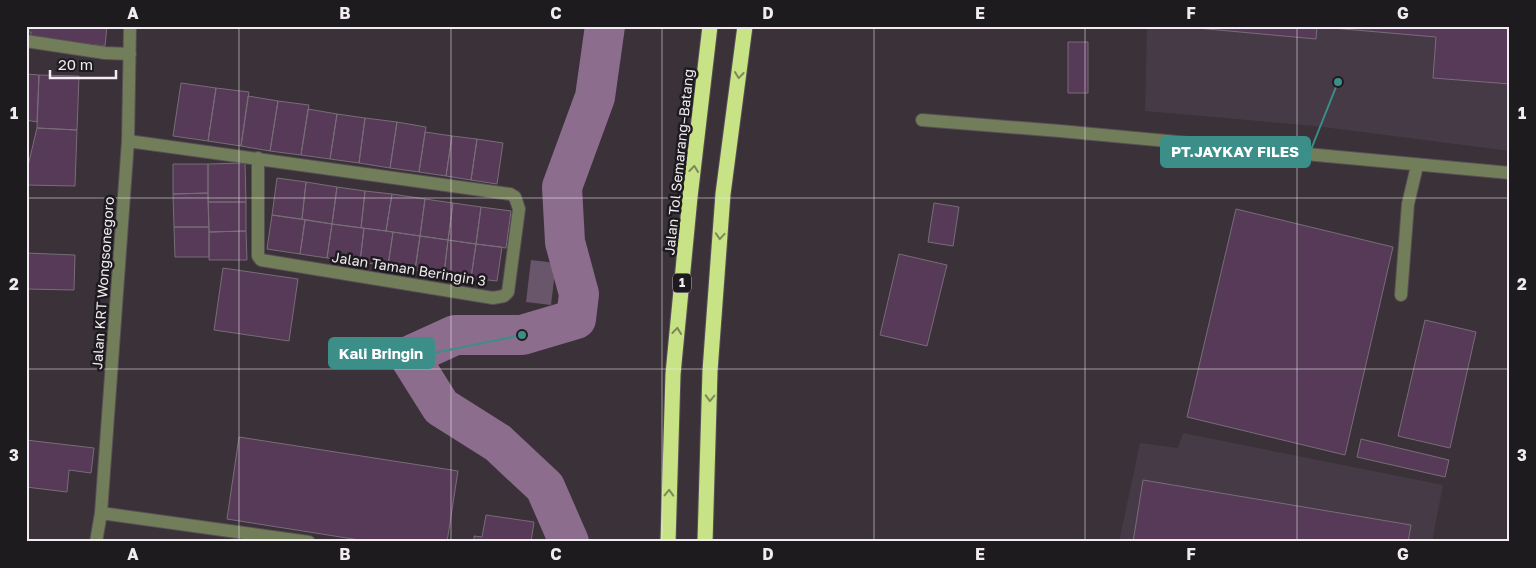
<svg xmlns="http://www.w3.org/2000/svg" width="1536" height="568" viewBox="0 0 1536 568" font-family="'Golos Text',sans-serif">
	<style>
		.built { fill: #463a46 }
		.green { fill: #6a566a }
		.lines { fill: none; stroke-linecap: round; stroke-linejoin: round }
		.river { stroke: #8d6d8d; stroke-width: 40 }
		.building { fill: #573a57; stroke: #776d77 }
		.minor-casing { stroke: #574f56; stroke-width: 14 }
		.highway-casing { stroke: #574f56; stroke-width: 17 }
		.minor { stroke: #727d59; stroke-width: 12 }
		.highway { stroke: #c8e286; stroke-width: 15 }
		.oneway { stroke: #7c8857 }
		.grid { fill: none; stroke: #f1ecf1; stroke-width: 1; stroke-opacity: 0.55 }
		.labels { text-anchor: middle; stroke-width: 5; stroke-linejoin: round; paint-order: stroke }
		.shield { fill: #1e1b1e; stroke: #b2adb2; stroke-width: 1 }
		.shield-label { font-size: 12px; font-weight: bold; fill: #f1ecf1 }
		.street-label { font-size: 14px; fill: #f1ecf1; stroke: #1e1b1e }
		.leader { fill: none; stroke: #3c8e88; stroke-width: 2 }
		.callout-dot { fill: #3c8e88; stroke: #1e1b1e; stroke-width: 2 }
		.callout { fill: #3c8e88; stroke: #3c8e88; stroke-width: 2 }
		.callout-label { font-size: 15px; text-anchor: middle; font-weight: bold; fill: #fff }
		.neatline { fill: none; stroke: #f1ecf1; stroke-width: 2 }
		.grid-label { font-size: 16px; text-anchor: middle; font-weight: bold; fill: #f1ecf1 }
	</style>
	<rect width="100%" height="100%" fill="#3a3139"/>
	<path class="built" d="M1147,26H1510V151L1315,126L1145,111Z
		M1183,433L1443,485L1432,542H1119L1140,443L1178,448Z"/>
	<path class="green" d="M531,260L556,263L551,305L526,302Z"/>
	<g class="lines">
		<path class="river" d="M569,542L545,487L498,443L441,407L409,356L455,335H522L576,319L579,294L565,242L562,187L595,97L605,26"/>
	</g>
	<path class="building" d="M26,26H107L105,46L31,38V32H26Z
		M1175,26H1317L1316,39Z
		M1332,26H1510V84L1433,78L1436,37L1332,28Z
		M1068,42H1088V93H1068Z
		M26,74L39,75L37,122L26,120Z
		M39,75L79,76L77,130L37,128Z
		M181,83L216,88L208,141L173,136Z
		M216,88L249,92L241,146L208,141Z
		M248,96L278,101L270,151L241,146Z
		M278,101L309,105L301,155L270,151Z
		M308,109L337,114L330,159L301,155Z
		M337,114L365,118L359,163L330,159Z
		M365,118L397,122L390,168L359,163Z
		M397,122L426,127L419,172L390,168Z
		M37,128L77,130L75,186L26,185V174Z
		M425,132L452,136L446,176L419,172Z
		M452,136L477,139L471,180L446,176Z
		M477,139L503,143L497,184L471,180Z
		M245,163L246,202H208V164Z
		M173,164H208V193L173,194Z
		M277,178L306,182L302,219L272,215Z
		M306,182L337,187L332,224L302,219Z
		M337,187L365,191L361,228L332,224Z
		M365,191L392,194L386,231L361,228Z
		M208,193L209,227H174L173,194Z
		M392,194L425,199L420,236L386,231Z
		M425,199L453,203L448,240L420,236Z
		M208,202H246V231L209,232Z
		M453,203L481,207L476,244L448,240Z
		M934,203L959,207L953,246L928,242Z
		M481,207L511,211L506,248L476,244Z
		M1236,209L1393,247L1345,455L1187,417Z
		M272,215L305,220L300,254L267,249Z
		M305,220L332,224L327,258L300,254Z
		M332,224L364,228L360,262L327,258Z
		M174,227H209V257H175Z
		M364,228L393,232L388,266L360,262Z
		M246,231L247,260H209V232Z
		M393,232L420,236L415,270L388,266Z
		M420,236L448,240L444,274L415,270Z
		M448,240L476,244L471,278L444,274Z
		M476,244L502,247L497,281L471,278Z
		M26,253L75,255L74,290L26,289Z
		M899,254L947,265L927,346L880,335Z
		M223,268L298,279L289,341L214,330Z
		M1425,320L1476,332L1450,448L1398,436Z
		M239,437L458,471L447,542H372L227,519Z
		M1361,439L1449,460L1445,477L1357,457Z
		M26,440L94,448L91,473L69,470L67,492L26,487Z
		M1143,480L1411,525L1408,542H1133Z
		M486,515L534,522L531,542H474V536L482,537Z"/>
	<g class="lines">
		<defs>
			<path id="minor" d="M26,41L105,53L130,54
				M922,120L1060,131L1510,173
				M128,141L510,194L515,197L519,209L508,292L504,296L493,298L261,260L258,256V158
				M1401,295L1408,204L1417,166
				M101,513L309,542
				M96,542L101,513L128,141L130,26"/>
			<path id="highway" d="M668,542L673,374L690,197L710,26
				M705,542L710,371L723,194L745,26"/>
		</defs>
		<use href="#minor" class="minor-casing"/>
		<use href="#highway" class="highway-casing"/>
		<use href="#minor" class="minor"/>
		<use href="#highway" class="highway"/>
	</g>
	<defs><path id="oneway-chevron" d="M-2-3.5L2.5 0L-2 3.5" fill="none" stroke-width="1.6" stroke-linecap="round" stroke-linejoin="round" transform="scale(1.25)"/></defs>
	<g class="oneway">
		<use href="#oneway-chevron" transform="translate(739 75) rotate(97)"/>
		<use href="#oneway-chevron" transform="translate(694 169) rotate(-83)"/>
		<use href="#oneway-chevron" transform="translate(720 236) rotate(94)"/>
		<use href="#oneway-chevron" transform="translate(677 331) rotate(-84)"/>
		<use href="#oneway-chevron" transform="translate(710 398) rotate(92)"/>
		<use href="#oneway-chevron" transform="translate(669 493) rotate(-88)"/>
	</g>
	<path class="grid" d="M239,26V542M451,26V542M662,26V542M874,26V542M1085,26V542M1297,26V542M26,198H1510M26,369H1510"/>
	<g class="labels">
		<rect class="shield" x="673" y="273.5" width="18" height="19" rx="4"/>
		<g class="shield-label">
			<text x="682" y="287">1</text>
		</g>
		<g class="street-label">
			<text transform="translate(679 162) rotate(-84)" y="5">Jalan Tol Semarang–Batang</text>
			<text transform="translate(409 269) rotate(9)" y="5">Jalan Taman Beringin 3</text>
			<text transform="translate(103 283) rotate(-86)" y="5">Jalan KRT Wongsonegoro</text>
		</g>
	</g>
	<path class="leader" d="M1338 82L1310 152M522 335L434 353"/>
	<g class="callout-dot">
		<circle cx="1338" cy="82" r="5"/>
		<circle cx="522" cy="335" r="5"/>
	</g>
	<g class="callout">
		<rect x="1161" y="137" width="149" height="30" rx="5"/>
		<rect x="329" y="338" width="105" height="30" rx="5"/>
	</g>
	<g class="callout-label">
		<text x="1235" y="157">PT.JAYKAY FILES</text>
		<text x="381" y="359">Kali Bringin</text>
	</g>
	<rect width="1536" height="568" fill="none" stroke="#1e1b1e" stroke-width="55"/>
	<path d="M50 70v8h66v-8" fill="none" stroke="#f1ecf1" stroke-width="2.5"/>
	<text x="58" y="70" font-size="15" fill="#f1ecf1" stroke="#1e1b1e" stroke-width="4" paint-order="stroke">20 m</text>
	<rect x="28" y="28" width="1480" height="512" class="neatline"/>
	<g class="grid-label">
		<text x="133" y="19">A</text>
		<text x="345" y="19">B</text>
		<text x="556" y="19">C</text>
		<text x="768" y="19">D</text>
		<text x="980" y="19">E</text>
		<text x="1191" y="19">F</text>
		<text x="1403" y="19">G</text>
		<text x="14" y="119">1</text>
		<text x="1522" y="119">1</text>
		<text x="14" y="290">2</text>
		<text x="1522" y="290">2</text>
		<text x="14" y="461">3</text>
		<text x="1522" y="461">3</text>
		<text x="133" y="560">A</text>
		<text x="345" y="560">B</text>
		<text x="556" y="560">C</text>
		<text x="768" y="560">D</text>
		<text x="980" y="560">E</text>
		<text x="1191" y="560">F</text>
		<text x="1403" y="560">G</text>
	</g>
</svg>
